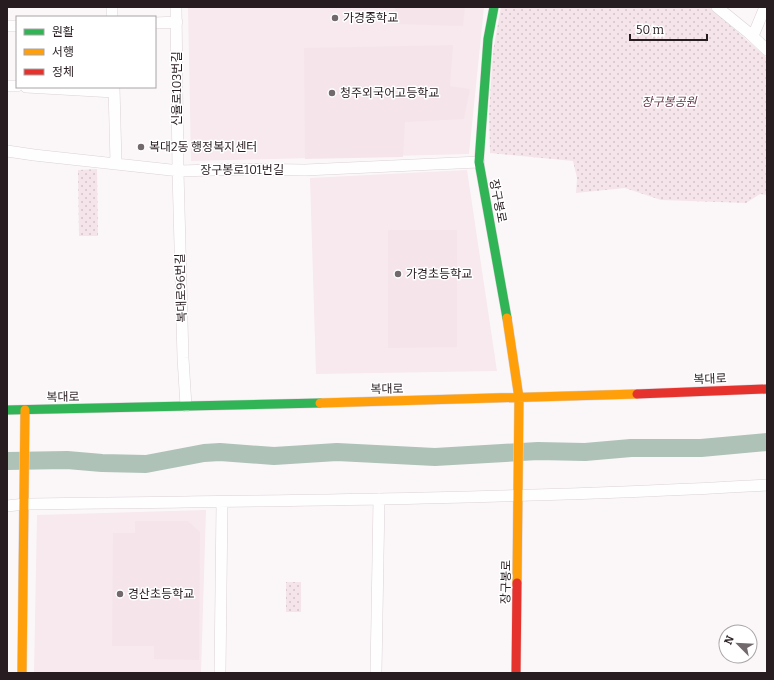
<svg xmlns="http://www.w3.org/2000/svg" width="774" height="680" viewBox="0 0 774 680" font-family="Bitter,'Noto Sans KR',serif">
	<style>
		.built { fill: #f7e9ee }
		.green { fill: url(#green-dots) }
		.pitch { fill: #f5e5eb }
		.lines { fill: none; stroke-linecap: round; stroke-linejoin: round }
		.river { stroke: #afc2b8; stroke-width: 18 }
		.street-casing { stroke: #dbd2d6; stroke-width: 12 }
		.fast-casing { stroke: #dbd2d6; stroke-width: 10 }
		.slow-casing { stroke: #dbd2d6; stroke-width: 10 }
		.jam-casing { stroke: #dbd2d6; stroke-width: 10 }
		.street { stroke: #fefefe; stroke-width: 11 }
		.fast { stroke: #30b455; stroke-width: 9 }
		.slow { stroke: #ff9f0a; stroke-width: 9 }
		.jam { stroke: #e5322d; stroke-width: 9 }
		.poi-dot { fill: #71696c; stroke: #fff; stroke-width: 1.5 }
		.labels { text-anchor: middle; stroke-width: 3; stroke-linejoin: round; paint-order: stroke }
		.poi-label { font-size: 12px; fill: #271c20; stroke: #fff; text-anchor: start }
		.street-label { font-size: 12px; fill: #271c20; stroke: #fff }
		.park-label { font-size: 12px; font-style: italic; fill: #65374b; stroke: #fff }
	</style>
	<defs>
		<pattern id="green-dots" width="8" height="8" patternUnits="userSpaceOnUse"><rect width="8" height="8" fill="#f5e5eb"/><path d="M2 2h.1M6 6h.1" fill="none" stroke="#d2c4c9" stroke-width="1.8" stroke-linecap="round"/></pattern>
	</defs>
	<rect width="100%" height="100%" fill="#fbf7f9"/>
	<path class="built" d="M188,7H484L469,154L191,161Z
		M467,170L497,371L316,374L310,178Z
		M206,510L201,673H34L37,515Z"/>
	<path class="green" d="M501,7H709L767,58V195L760,194L746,203L661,200L625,188L576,193L577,178L573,161L490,153L489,113L493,51Z
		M97,169L98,236H79L78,170Z
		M286,582H301V612H286Z"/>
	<path class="pitch" d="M395,7H465L463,26L397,24Z
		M453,45L450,86L470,89L464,119L405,122L403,157L305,159L304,48Z
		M388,230H457V347L388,348Z
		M135,521H188L200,532L199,660L154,659V646H112L113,533H135Z"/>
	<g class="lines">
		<path class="river" d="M7,461L67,460L102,463L146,464L204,453L220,452L274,456L337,452L435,457L538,451L585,452L631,448H701L767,442"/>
		<defs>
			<path id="street" d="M112,7V17
				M176,7L178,171L183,358L186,406
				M717,7L749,33L767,50
				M155,23L177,22
				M7,26H17
				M753,36L765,7
				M7,86H17
				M26,87L114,92
				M114,87L116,163
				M7,151L34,155L180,171L244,169L305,170L479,162
				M7,506L25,504C272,501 520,499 767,485
				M220,673L222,503
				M376,673L379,499"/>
			<path id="fast" d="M494,7L488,39L479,162L507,318
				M7,410L320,403"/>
			<path id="slow" d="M507,318L519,398L517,583
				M320,403L637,394
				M22,673L25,410"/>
			<path id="jam" d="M637,394L767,389
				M516,673L517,583"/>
		</defs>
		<use href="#street" class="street-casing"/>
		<use href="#fast" class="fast-casing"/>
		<use href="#slow" class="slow-casing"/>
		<use href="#jam" class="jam-casing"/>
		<use href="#street" class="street"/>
		<use href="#fast" class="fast"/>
		<use href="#slow" class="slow"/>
		<use href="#jam" class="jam"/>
	</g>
	<g class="poi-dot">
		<circle cx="335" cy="18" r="4"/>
		<circle cx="332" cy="93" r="4"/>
		<circle cx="141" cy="147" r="4"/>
		<circle cx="398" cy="274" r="4"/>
		<circle cx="120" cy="594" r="4"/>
	</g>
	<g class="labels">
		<g class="poi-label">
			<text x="343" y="22">가경중학교</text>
			<text x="340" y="97">청주외국어고등학교</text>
			<text x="149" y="151">복대2동 행정복지센터</text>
			<text x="406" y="278">가경초등학교</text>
			<text x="128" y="598">경산초등학교</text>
		</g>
		<g class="street-label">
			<text transform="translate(177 89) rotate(-90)" y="4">신율로103번길</text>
			<text x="242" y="174">장구봉로101번길</text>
			<text transform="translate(498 201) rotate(79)" y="4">장구봉로</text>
			<text transform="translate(181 288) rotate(-92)" y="4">복대로96번길</text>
			<text transform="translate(710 379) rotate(-2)" y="4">복대로</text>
			<text transform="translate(387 389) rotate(-1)" y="4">복대로</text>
			<text transform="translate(63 397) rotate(-1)" y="4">복대로</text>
			<text transform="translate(506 582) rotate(-89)" y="4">장구봉로</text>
		</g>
		<g class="park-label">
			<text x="669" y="106">장구봉공원</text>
		</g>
	</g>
	<rect width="774" height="680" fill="none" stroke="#271c20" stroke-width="16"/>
	<rect x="16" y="16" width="140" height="72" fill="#ffffff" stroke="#a9a4a6"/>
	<rect x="24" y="29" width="20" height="6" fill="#30b455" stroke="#a9a4a6"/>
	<text x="52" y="36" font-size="12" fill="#271c20">원활</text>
	<rect x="24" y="49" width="20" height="6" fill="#ff9f0a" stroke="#a9a4a6"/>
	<text x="52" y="56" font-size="12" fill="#271c20">서행</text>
	<rect x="24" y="69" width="20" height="6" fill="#e5322d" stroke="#a9a4a6"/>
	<text x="52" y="76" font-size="12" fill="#271c20">정체</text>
	<g transform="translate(738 644) rotate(294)"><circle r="19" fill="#ffffff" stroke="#a9a4a6"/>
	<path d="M0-3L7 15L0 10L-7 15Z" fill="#71696c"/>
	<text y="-6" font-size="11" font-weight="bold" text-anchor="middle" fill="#271c20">N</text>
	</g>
	<path d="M630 34v6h77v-6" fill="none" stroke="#271c20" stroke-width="2"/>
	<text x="636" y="34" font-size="12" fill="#271c20" stroke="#ffffff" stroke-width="3" paint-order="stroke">50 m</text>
</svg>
